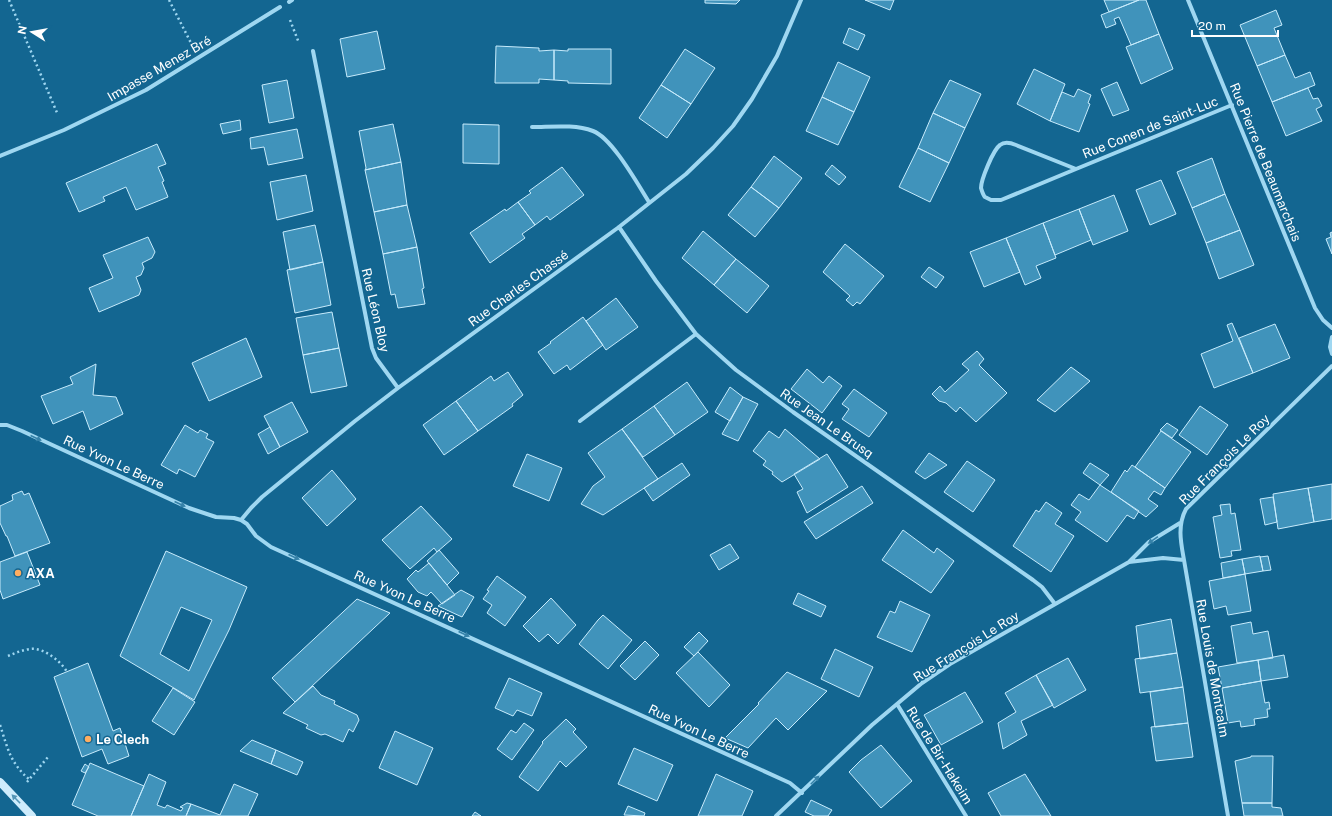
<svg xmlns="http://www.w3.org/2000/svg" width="1332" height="816" viewBox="0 0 1332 816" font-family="'Public Sans',sans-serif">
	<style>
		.building { fill: #4093bb; stroke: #c7ebfc; fill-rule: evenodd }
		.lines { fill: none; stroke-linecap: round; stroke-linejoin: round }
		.path { stroke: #9fd7f1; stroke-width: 2.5; stroke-dasharray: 2 3; stroke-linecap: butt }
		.street { stroke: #9fd7f1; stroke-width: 4 }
		.secondary { stroke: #ceecfc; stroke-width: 8 }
		.oneway { fill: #3682a9 }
		.oneway2 { fill: #5495b6 }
		.poi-dot { fill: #ffad60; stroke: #136691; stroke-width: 1.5 }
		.labels { text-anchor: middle; stroke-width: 3; stroke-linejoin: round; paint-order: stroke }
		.street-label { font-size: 13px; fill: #fff; stroke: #136691 }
		.poi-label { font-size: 13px; font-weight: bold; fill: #fff; stroke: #136691; text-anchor: start }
	</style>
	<rect width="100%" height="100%" fill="#136691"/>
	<path class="building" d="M705,0H740L736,4L705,3Z
		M865,0H894L890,10Z
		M1104,0H1139L1109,12Z
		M1139,0H1146L1159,34L1131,45L1119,17L1114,19L1116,24L1106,28L1101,15Z
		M1276,10L1282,25L1274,28L1285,55L1257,66L1240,25Z
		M849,28L865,35L858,50L843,43Z
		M377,31L385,69L347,77L340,39Z
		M1159,34L1173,69L1141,84L1126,47Z
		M496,46L539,48V51L554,50V80L539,79V83H495Z
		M568,49H611V84L568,83V81L554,80V50L568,51Z
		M685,49L715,68L691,104L661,85Z
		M1285,55L1295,78L1310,72L1315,85L1272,102L1257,66Z
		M838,62L870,77L854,112L822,97Z
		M1034,69L1065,84L1050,121L1017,104Z
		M287,80L294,118L269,123L262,85Z
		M950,80L981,94L965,128L933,113Z
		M1117,82L1129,110L1113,116L1101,89Z
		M661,85L691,104L667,138L639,118Z
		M1308,88L1313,99L1318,98L1322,106L1316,109L1322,121L1286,136L1272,102Z
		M1078,89L1091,95L1088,103L1090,104L1079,132L1050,121L1062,92L1074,97Z
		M822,97L854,112L838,145L806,131Z
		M933,113L965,128L949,163L918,148Z
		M240,120L241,130L223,134L220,124Z
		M393,124L401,162L365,170L366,168L359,131Z
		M463,124L499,125V164L463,163Z
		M297,129L303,158L268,165L264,147L251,149L250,138Z
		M157,144L166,164L158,167L164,181L162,182L168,197L136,210L126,187L103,197L105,201L79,212L66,183Z
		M918,148L949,163L930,202L899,187Z
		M774,156L802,178L779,208L751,187Z
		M1212,158L1225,194L1192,208L1177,172Z
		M401,162L407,205L374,212L365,170Z
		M832,165L846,177L839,185L825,174Z
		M562,167L584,195L550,220L547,216L535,225L518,202L531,193L529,191Z
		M306,175L313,211L277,220L270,182Z
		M1161,180L1176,214L1150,225L1136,190Z
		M751,187L779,208L755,237L728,215Z
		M1225,194L1240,230L1206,243L1192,208Z
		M1114,195L1128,231L1093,245L1079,209Z
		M518,202L535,225L522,234L525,238L490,263L470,233L505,209L506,211Z
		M407,205L417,247L383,254L374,212Z
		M1079,209L1091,240L1055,255L1043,223Z
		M1043,223L1056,258L1036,266L1041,278L1025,285L1006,238Z
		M315,225L323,262L290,270L283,232Z
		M1240,230L1254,265L1219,279L1206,243Z
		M703,231L736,259L714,285L682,258Z
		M1332,232V254L1326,239L1331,237L1330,233Z
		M148,237L155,252L152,258L142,263L144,268L141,275L136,277L141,290L139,295L99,312L89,288L113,278L103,255Z
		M1006,238L1020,272L984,287L970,252Z
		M845,244L884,276L860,304L857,302L853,306L846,300L850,296L823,272Z
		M417,247L424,288L422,289L425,304L398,308L395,294L391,295L383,254Z
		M736,259L769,286L747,313L714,285Z
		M323,262L331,305L295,313L287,270Z
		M929,267L944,277L936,288L921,277Z
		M616,298L638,327L606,350L586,321Z
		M332,312L339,348L303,355L296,318Z
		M583,317L603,345L570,370L567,365L554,374L538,352L551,343L550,342Z
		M1232,323L1253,373L1214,388L1201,354L1233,341L1227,325Z
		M1275,324L1290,358L1253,373L1239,338Z
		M246,338L262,377L209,401L192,363Z
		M339,348L347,386L311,393L303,355Z
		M977,351L984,359L979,365L1007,393L976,422L960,407L956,412L946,403L939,401L932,394L940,386L945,392L969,370L962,364Z
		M96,364L93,395L116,397L123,414L90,430L83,411L53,424L41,396L73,384L70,377Z
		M1071,367L1090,381L1055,412L1037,400Z
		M807,369L823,383L829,376L842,386L822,413L791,389Z
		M508,372L523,395L512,404L513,406L478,431L456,401L491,376L494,381Z
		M687,382L708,412L675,435L654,406Z
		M730,387L743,397L730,421L715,412Z
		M854,389L887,413L869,437L842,419L849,409L842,404Z
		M743,397L758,404L738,441L722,434Z
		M456,401L478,431L444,455L423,425Z
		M292,402L308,432L280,447L264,416Z
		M654,406L675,435L643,457L622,429Z
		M1200,406L1228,425L1207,455L1179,435Z
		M1167,423L1178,430L1172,438L1160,430Z
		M185,425L198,433L200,430L208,434L206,438L214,442L195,477L179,469L177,474L161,465Z
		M270,427L280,447L268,454L258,434Z
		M622,429L658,479L603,515L581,504L593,486L605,477L588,453Z
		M785,429L820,459L782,482L772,474L773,472L763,465L766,461L753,451L769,431L779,438Z
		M1161,431L1191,452L1165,488L1135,467Z
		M929,453L947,465L925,479L915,472Z
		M527,454L562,468L549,501L513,486Z
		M827,454L848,487L807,513L797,492L803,489L794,474Z
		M967,461L995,480L973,512L944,492Z
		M682,463L690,475L653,501L644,488Z
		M1090,463L1109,475L1100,485L1083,473Z
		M1132,465L1165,488L1161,495L1154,491L1148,499L1158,506L1146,517L1111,492L1125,470L1127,472Z
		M332,470L356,499L327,526L302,498Z
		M1332,484V519L1314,522L1308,488Z
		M1100,485L1139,511L1134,519L1127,515L1107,542L1075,520L1081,512L1071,505L1079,494L1089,500Z
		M862,486L873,503L816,539L804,522Z
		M1308,488L1314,522L1278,529L1273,494Z
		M22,491L24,495L29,493L50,543L15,556L7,536H6L0,523V506L13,500L12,495Z
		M1273,497L1277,522L1265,525L1260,499Z
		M1046,502L1062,513L1055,524L1074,536L1051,572L1013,546L1036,510L1039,512Z
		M1230,504L1231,514L1235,513L1241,550L1231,551L1232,556L1220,558L1213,517L1222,515L1220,505Z
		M421,506L452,539L437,552L434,548L410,569L382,540Z
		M903,530L934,553L937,548L954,561L931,593L882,560Z
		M730,544L739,558L719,570L710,555Z
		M439,550L459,573L447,585L427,561Z
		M166,551L247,587L229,630L194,700L120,656ZM181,607L212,620L189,671L160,654Z
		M27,552L40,585L3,599L0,590V562Z
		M1260,556L1263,571L1245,574L1242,559Z
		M1268,556L1271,570L1263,571L1260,557Z
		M1242,559L1245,574L1223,578L1221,563Z
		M429,563L455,595L442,604L431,592L427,596L418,592L407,579L416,570L418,572Z
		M1245,574L1251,611L1228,615L1226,606L1214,609L1209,581Z
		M497,576L526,597L505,626L487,613L492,605L483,599L489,591L487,590Z
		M461,590L474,597L462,617L438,606Z
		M798,593L826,606L821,617L793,604Z
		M551,598L576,625L558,644L548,634L539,642L523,626Z
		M357,599L390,613L295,702L272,678Z
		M900,601L930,615L912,652L877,637L890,611L895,613Z
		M603,615L632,640L608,669L579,644L598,620Z
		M1171,619L1177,653L1140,659L1136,626Z
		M1251,622L1253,634L1268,631L1273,658L1237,663L1231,626Z
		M699,632L708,641L694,656L684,647Z
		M645,641L659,655L635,680L620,666Z
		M835,649L873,667L859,697L821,679Z
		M698,652L730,685L709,707L676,673Z
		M1177,653L1183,687L1140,693L1135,659Z
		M1284,655L1288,677L1261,681L1258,660Z
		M1068,658L1086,690L1054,708L1036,675Z
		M1258,660L1261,681L1222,688L1218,667Z
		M88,663L113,731L120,728L129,756L108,764L102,749L82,757L54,677Z
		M787,672L827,691L788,730L776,718L748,748L725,738L759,704L758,703Z
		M1036,675L1053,705L1021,721L1027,735L1003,749L998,723L1016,712L1005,693Z
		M509,678L542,693L532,716L517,710L513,716L495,708Z
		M1261,681L1265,703L1269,702L1270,709H1267L1268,717L1254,719L1255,725L1241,727L1240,721L1228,723L1222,688Z
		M313,686L321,695L335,701L334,704L357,715L359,720L353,732L349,729L343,742L325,734L321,735L306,728L308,725L283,713Z
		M1183,687L1188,723L1155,727L1150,692Z
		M173,688L195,702L174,735L152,721Z
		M965,692L983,722L941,745L924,715Z
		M566,719L576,729L573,732L587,747L566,767L560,761L538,791L519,777L543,743L542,742Z
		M524,723L534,730L512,760L497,749L511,730L516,733Z
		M1188,723L1193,757L1156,761L1151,727Z
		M395,731L433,748L417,785L379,768Z
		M252,740L276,750L271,764L240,751Z
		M881,745L912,781L881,808L849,772L861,760Z
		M634,748L673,765L657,801L618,784Z
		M276,750L303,762L297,775L271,764Z
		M1251,756H1273L1272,803H1242L1235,761L1251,757Z
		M90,763L144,786L131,816H98L72,805Z
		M85,764L89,767L85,773L81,771Z
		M149,774L166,782L157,805L165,808L167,805L181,811L183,808L180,807L187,803L191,804L186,816H131Z
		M716,774L753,791L742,816H698Z
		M1025,774L1051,816H1001L988,793Z
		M234,784L258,794L248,816H186L191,804L220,815Z
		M811,800L832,810L828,816H814L805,812Z
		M1242,803H1272V807L1281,808L1283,816H1244Z
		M628,806L645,813L644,816L624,815Z
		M475,812L481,816H472Z"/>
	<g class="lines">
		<path class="path" d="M9,0L58,115
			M169,0L191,43
			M290,20L299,43
			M8,656C15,653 22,650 30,649C43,647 61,661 67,672
			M0,725C8,749 10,763 30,780
			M27,782L48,757"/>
		<path class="street" d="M1188,0L1315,308L1323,320L1332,328
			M289,2L292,0
			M313,51L372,348L376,358L398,388
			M532,127C551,127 574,124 593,131C612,138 637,183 649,202
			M0,156L64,130L146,90L280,7
			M1076,169L1001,200H991L985,197C983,195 982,191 981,188C981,180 993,150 1000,145C1005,141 1011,143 1016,145L1076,169L1232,105
			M619,227L656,281L696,334L736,370L793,412L1033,580L1042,587L1055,604
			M1332,337L1330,347L1332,354
			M580,421L696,334
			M0,425H7L22,431L189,508L216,517L234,518L241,520L247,524L256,536L271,547L790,783L802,793
			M241,520L251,508L262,497L355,421L398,388L619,227L686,174L713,148L733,126L752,99L777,56L801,0
			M1129,562L1163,558L1184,560
			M897,704L966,816
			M776,816L872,725L922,683L950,664L1129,562L1149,542L1180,523
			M1228,816L1184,560C1181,543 1177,526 1186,509L1332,366"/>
		<path class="secondary" d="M0,782L32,816"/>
	</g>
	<defs><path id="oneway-solid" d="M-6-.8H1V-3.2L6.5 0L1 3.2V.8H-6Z"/></defs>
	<g class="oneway">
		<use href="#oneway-solid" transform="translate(36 438) rotate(25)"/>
		<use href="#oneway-solid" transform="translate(180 504) rotate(25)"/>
		<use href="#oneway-solid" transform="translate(1153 540) rotate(145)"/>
		<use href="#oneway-solid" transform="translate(294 557) rotate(24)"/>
		<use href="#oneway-solid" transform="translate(464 634) rotate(25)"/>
		<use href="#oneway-solid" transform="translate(815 780) rotate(-45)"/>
	</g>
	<use class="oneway2" href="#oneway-solid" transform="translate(16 799) rotate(-134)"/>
	<g class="poi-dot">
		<circle cx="18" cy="573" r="4"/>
		<circle cx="88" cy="739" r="4"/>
	</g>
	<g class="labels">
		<g class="street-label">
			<text transform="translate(159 68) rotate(-30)" y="5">Impasse Menez Bré</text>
			<text transform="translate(1150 127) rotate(-22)" y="5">Rue Conen de Saint-Luc</text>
			<text transform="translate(1266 162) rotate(68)" y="5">Rue Pierre de Beaumarchais</text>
			<text transform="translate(518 288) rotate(-36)" y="5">Rue Charles Chassé</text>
			<text transform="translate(376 310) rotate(77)" y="5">Rue Léon Bloy</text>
			<text transform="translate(827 423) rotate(35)" y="5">Rue Jean Le Brusq</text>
			<text transform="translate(1224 459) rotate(-45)" y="5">Rue François Le Roy</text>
			<text transform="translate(114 462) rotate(25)" y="5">Rue Yvon Le Berre</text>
			<text transform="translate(405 596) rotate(24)" y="5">Rue Yvon Le Berre</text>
			<text transform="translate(966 646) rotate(-32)" y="5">Rue François Le Roy</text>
			<text transform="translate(1213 668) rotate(80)" y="5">Rue Louis de Montcalm</text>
			<text transform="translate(699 731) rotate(25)" y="5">Rue Yvon Le Berre</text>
			<text transform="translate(940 755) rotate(58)" y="5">Rue de Bir-Hakeim</text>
		</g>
		<g class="poi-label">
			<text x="26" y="578">AXA</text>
			<text x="96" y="744">Le Clech</text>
		</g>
	</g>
	<g transform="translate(32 32) rotate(281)" stroke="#136691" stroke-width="3" paint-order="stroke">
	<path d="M0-3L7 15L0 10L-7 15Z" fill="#ffffff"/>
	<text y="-6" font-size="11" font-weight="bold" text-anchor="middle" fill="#ffffff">N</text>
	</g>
	<path d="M1192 30v6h86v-6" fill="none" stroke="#ffffff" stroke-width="2"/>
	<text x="1198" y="30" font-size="12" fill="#ffffff" stroke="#136691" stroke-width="3" paint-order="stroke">20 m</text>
</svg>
